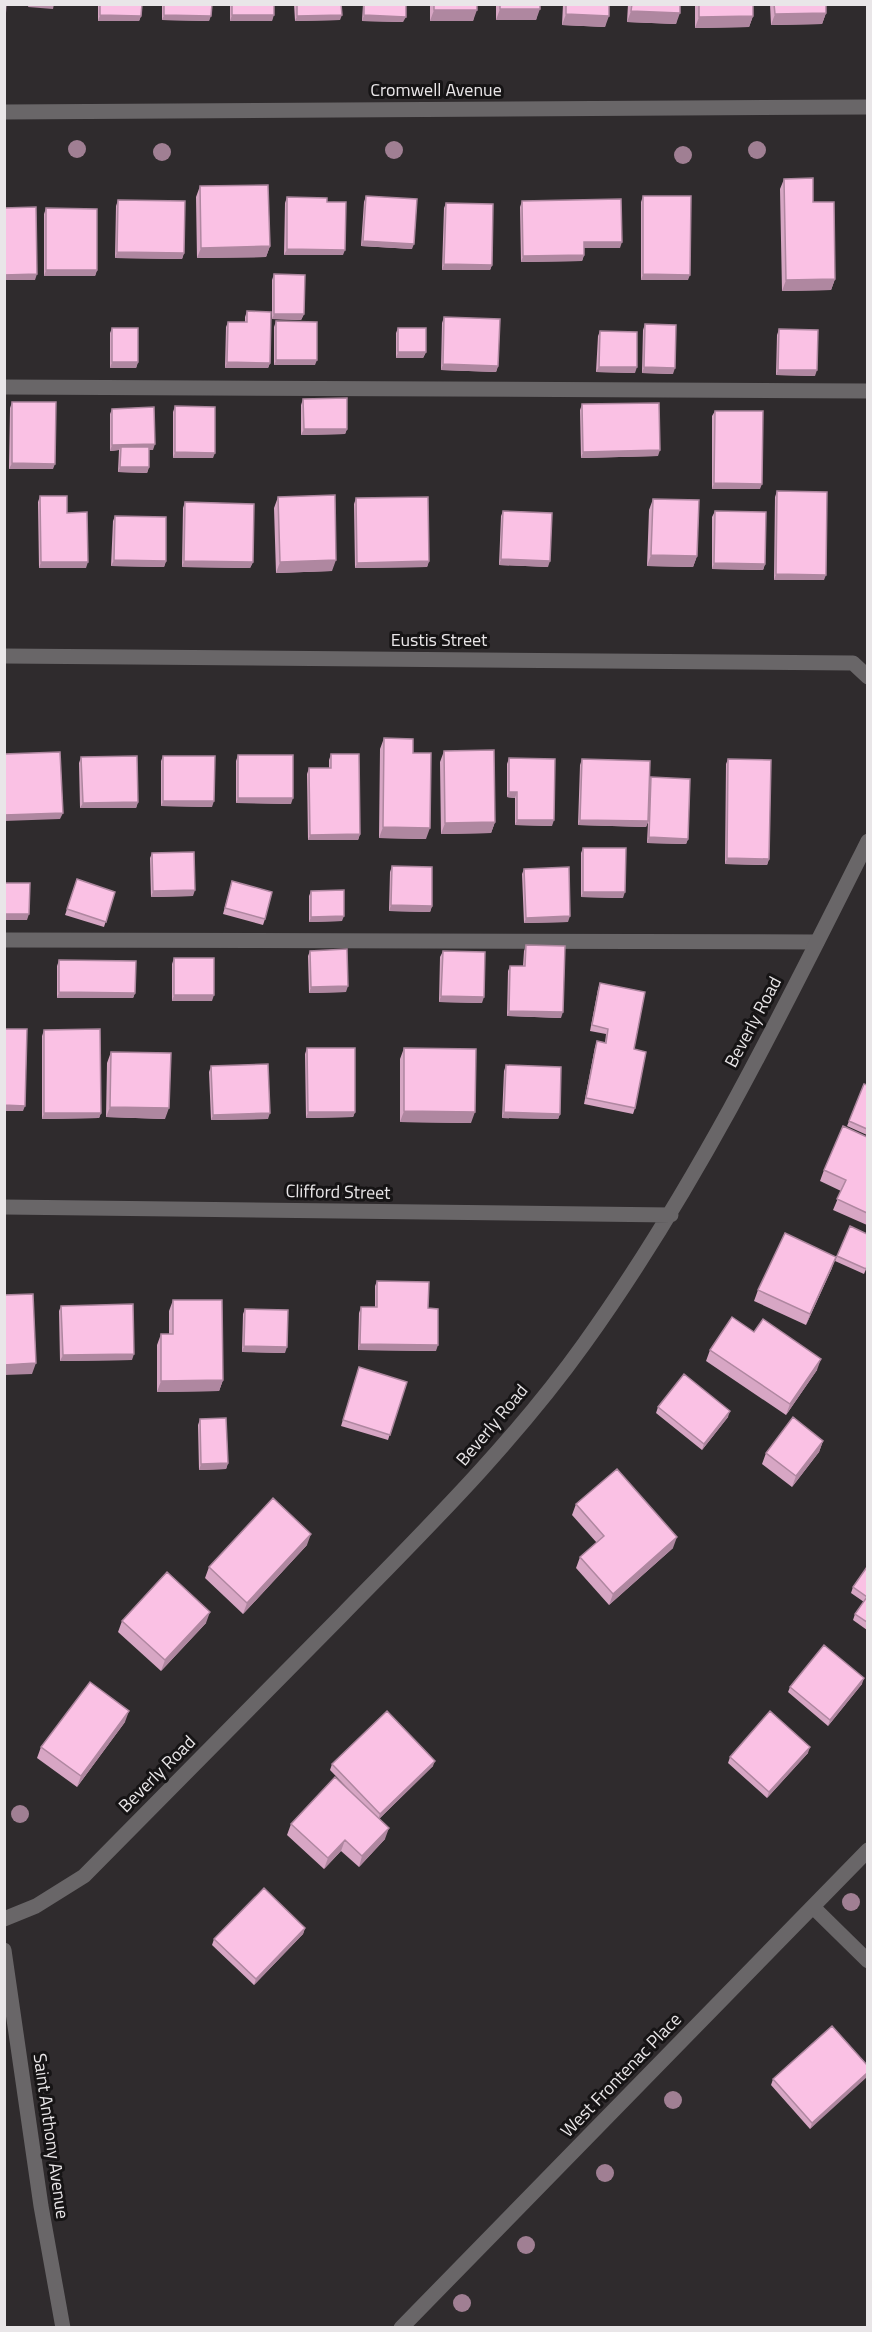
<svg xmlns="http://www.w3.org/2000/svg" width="872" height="2332" viewBox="0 0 872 2332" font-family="'Titillium Web',sans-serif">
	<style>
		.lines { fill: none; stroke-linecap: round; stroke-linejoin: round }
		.service { stroke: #696668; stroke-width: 15 }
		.minor { stroke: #696668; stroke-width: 15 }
		.tree { fill: #a07f93 }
		.wall { fill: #d7a6c4 }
		.shaded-wall { fill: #af87a0 }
		.building { fill: #fac1e4; stroke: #af87a0; stroke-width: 1.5 }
		.labels { text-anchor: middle; stroke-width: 6; stroke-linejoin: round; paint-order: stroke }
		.street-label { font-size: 18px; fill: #e9e6e8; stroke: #161415 }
	</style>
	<rect width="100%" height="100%" fill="#2f2b2d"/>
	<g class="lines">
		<path class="service" d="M4,387L868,391
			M4,940L817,942"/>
		<path class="minor" d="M4,112L868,107
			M4,656L853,663L868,677
			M4,1207L671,1215
			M813,1907L868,1961
			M4,1919L36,1906L84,1876C170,1788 257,1701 343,1614C427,1528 514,1442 584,1344C696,1188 782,1013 868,841
			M4,1950L41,2206L63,2328
			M401,2328L868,1850"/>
	</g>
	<g class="tree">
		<circle cx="77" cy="149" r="9"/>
		<circle cx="394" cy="150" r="9"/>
		<circle cx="757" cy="150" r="9"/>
		<circle cx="162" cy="152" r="9"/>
		<circle cx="683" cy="155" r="9"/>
		<circle cx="20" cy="1814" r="9"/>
		<circle cx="851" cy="1902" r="9"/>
		<circle cx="673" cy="2100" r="9"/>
		<circle cx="605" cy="2173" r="9"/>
		<circle cx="526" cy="2245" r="9"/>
		<circle cx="462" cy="2303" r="9"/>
	</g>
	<path class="wall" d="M98,4H142L141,16L139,21H98Z
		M162,4H212L209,21L162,20Z
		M230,4H274L272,21H230Z
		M294,4H341L340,20L295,21Z
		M363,4H406L403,22L362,21Z
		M430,4H477L473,21H430Z
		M496,4H540L536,20H496Z
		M563,4H609L605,27L562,25Z
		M628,4H680L676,24L627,22Z
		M695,4H753V16L749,27L695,28Z
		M770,4H826V13L822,24L771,25Z
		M784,179L813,202L835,279L831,290L782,291L780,189Z
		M200,186L270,246L266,257L197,258L196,197Z
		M366,196L412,249L361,246L364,202Z
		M643,196L688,280H641V202Z
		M287,197L327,202L343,255H284L285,203Z
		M118,200L184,253L182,259L115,258L116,206Z
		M522,201L620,248H584V255L582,261L521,262L520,207Z
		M446,203L492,265L490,270H442L444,208Z
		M46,208L97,270L95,276H44V214Z
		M274,274L304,314L301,320L272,319V280Z
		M247,311L270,363L268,368H225L226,327L228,322H245V317Z
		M444,317L498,366L496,372L441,370L442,323Z
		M276,321L315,365H274V327Z
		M645,324L673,374L642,373L643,330Z
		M112,328L138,362L136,368H110V333Z
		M398,328L426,352L423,358H396V333Z
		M779,329L815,376L776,375L777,335Z
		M600,331L635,373L596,372L598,336Z
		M303,399L347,429L345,434L301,435V405Z
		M12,402L53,469H9L10,408Z
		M582,404L658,456L581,458L580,410Z
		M175,406L213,458H173V412Z
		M112,409L153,450H149V467L147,473L118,472L119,450L110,451V414Z
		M715,411L760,489H712V416Z
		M777,491L824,580H774L775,497Z
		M40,496L67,513L86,568H39L38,502Z
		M278,497L332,571L276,573L274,508Z
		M356,498L429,561L427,567L355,568L354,504Z
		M653,499L697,556L693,567L647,566L649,510Z
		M185,502L253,562L250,568L182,567L183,508Z
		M503,511L548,567L499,565L501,516Z
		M715,511L765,564L763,570L712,569V517Z
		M115,516L166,561L164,567L111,566L113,521Z
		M384,738L413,753L426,839L379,838L380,749Z
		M444,751L495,822L491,833L441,834L440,762Z
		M331,754L360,834L358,840H308L307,774L309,768H329V760Z
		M238,755L291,804L236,803V761Z
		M163,756L212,807L161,806V761Z
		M81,757L138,802L136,808H80L79,763Z
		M509,758L552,826L515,825V798L507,797V764Z
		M582,759L649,782L651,777L688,839L686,844L647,843L648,822L646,827L578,825L580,765Z
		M728,759L769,859L767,865L725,864L726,764Z
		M583,848L623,898L581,897V853Z
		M152,853L193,896L151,897L150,858Z
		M392,866L432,906L430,912L389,911L390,872Z
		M524,869L568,922L524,923L522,874Z
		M77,879L115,892L104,927L65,915Z
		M232,881L265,919L263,925L223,914Z
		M311,891L342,921L309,922V896Z
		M526,945L561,1018L507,1016L508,971L510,966H523L524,951Z
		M310,951L346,992L309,993L308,956Z
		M443,951L482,1003L439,1002L440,957Z
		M174,958L212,1001H172V964Z
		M59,960L135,993L133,998H57V966Z
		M600,983L634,1049L635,1108L633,1114L584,1104L595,1047L597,1041L605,1043L606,1034L590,1031L598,989Z
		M44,1030L101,1113L99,1118L42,1119V1036Z
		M307,1048L355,1112L353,1117L306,1118L305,1054Z
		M404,1048L471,1123L400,1122V1059Z
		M111,1052L165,1119L106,1117L107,1063Z
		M506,1065L560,1114L558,1119L502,1118L504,1071Z
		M211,1066L268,1119L211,1120L209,1072Z
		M864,1084L867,1085V1135L847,1126Z
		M867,1137V1225L833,1210L841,1191L820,1181L824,1170Z
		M837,1256L867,1267L864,1274L835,1261Z
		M832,1268L806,1325L754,1301L758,1290Z
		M377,1281L428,1308L436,1351L358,1350L359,1313L361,1307H375V1286Z
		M173,1300L223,1380L219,1391L157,1392V1345L161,1334H169V1311Z
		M61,1306L132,1360L60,1361L59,1311Z
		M245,1309L285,1353L242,1352L243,1314Z
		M754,1332L817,1370L786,1415L706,1361L710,1350Z
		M359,1367L407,1382L388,1440L341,1426Z
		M658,1407L728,1417L702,1450L656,1413Z
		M200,1419L228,1463L226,1469L199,1470L198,1425Z
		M823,1441L819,1452L792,1487L762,1464L766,1453Z
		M576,1504L673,1548L609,1605L576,1568L580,1557L597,1543L572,1515Z
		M307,1545L243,1614L205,1578L209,1567Z
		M867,1567V1630L853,1620L855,1614L864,1602L851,1593L853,1587Z
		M122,1621L206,1623L161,1671L118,1632Z
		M862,1684L828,1726L788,1692L790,1687Z
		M125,1722L77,1787L37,1758L41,1747Z
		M808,1753L767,1798L728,1763L730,1757Z
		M332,1764L433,1766L379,1819L385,1839L359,1867L341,1851L324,1869L287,1835L291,1824L357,1798L330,1770Z
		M305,1928L303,1934L254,1985L212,1945L214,1939Z
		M867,2065L810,2129L771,2085L773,2079Z"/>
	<path class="shaded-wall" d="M29,4H54L53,9L28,7Z
		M500,9H540L536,20H496Z
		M434,10H477L473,21H430Z
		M631,11L680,13L676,24L627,22Z
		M826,13L822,24L771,25L775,14Z
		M566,14L609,16L605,27L562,25Z
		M100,15L141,16L139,21H98Z
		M164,15L211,16L209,21L162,20Z
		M232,15H274L272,21H230Z
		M342,15L340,20L295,21L297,16Z
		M364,15L406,17L403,22L362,21Z
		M753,16L749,27L695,28L699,17Z
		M363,241L414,244L412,249L361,246Z
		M584,242H622L620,248H582Z
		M270,246L266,257L197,258L201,248Z
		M287,249L345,250L343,255H284Z
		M117,252L184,253L182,259L115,258Z
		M584,255L582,261L521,262L523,256Z
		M444,264L492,265L490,270H442Z
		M46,270H97L95,276H44Z
		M37,274L35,280H4V275Z
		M643,274L690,275L688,280H641Z
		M835,279L831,290L782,291L786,280Z
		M274,314H304L301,320L272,319Z
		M398,352H426L423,358H396Z
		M276,360H317L315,365H274Z
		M112,362H138L136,368H110Z
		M227,362L270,363L268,368H225Z
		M443,364L498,366L496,372L441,370Z
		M599,367H637L635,373L596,372Z
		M644,367L675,368L673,374L642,373Z
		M778,370H817L815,376L776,375Z
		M304,429H347L345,434L301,435Z
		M155,444L153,450H121V447L119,450L110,451L112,445Z
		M660,450L658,456L581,458L583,452Z
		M175,452L215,453L213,458H173Z
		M12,463L55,464L53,469H9Z
		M120,467H149L147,473L118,472Z
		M714,483L762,484L760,489H712Z
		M651,555L697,556L693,567L647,566Z
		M501,559L550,561L548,567L499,565Z
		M114,560L166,561L164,567L111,566Z
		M336,560L332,571L276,573L280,562Z
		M184,561L253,562L250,568L182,567Z
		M429,561L427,567L355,568L357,563Z
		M41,562H88L86,568H39Z
		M714,563L765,564L763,570L712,569Z
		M776,574L826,575L824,580H774Z
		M509,792H517L515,798L507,797Z
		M238,798H293L291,804L236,803Z
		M163,801H214L212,807L161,806Z
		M138,802L136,808H80L83,803Z
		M63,813L60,819L4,821V815Z
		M517,820H554L552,826L515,825Z
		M580,820L648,821L646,827L578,825Z
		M495,822L491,833L441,834L445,823Z
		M383,827L430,828L426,839L379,838Z
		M360,834L358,840H308L310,835Z
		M649,837L688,839L686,844L647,843Z
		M727,858L769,859L767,865L725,864Z
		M195,890L193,896L151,897L153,891Z
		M583,892H625L623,898L581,897Z
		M391,905L432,906L430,912L389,911Z
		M4,914H29L27,920H4Z
		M344,916L342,921L309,922L311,917Z
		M570,916L568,922L524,923L526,918Z
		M348,986L346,992L309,993L311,987Z
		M59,992L135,993L133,998H57Z
		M174,995H214L212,1001H172Z
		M441,996L484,997L482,1003L439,1002Z
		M509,1011L563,1012L561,1018L507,1016Z
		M4,1105L25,1106L23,1111H4Z
		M110,1107L169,1108L165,1119L106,1117Z
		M404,1111L475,1112L471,1123L400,1122Z
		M308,1112H355L353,1117L306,1118Z
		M504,1112L560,1114L558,1119L502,1118Z
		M44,1113H101L99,1118L42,1119Z
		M270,1113L268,1119L211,1120L213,1115Z
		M836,1257L832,1268L806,1325L810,1314Z
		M360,1344L438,1345L436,1351L358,1350Z
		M244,1346L287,1347L285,1353L242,1352Z
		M134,1354L132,1360L60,1361L63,1355Z
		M821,1359L817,1370L786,1415L790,1404Z
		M36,1363L32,1374L4,1375V1365Z
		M223,1380L219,1391L157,1392L161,1381Z
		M730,1411L728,1417L702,1450L704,1444Z
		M823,1441L819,1452L792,1487L796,1476Z
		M228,1463L226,1469L199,1470L201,1464Z
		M311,1534L307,1545L243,1614L247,1603Z
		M677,1537L673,1548L609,1605L613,1594Z
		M210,1612L206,1623L161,1671L165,1660Z
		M864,1678L862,1684L828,1726L830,1720Z
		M129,1711L125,1722L77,1787L81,1776Z
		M810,1747L808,1753L767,1798L769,1792Z
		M435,1761L433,1766L378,1820L380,1814Z
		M389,1828L385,1839L359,1867L362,1856Z
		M345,1840L341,1851L324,1869L328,1858Z
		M305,1928L303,1934L254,1985L256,1979Z
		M867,2073V2077L810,2129L812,2123Z"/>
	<path class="building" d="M4,4H6L5,16H4Z
		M100,4H142L141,16L100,15Z
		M164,4H212L211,16L164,15Z
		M232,4H274V15H232Z
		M297,4H341L342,15L297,16Z
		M364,4H406V17L364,15Z
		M434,4H477V10H434Z
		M500,4H540V9H500Z
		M566,4H609V16L566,14Z
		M632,4H680V13L631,11Z
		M699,4H753V16L699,17Z
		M774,4H826V13L775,14Z
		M813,178V202H834L835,279L786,280L784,179Z
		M268,185L270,246L201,248L200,186Z
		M366,196L417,199L414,244L363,241Z
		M643,196H691L690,275L643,274Z
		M287,197L327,198V202H346L345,250L287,249Z
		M621,199L622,242H584V255L523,256L522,201Z
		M118,200L185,201L184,253L117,252Z
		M446,203L493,204L492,265L444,264Z
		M36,207L37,274L4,275V208Z
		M46,208L97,209V270H46Z
		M274,274L305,275L304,314H274Z
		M247,311L271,312L270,363L227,362L228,322H247Z
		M444,317L500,319L498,366L443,364Z
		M276,321L317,322V360H276Z
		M645,324L676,325L675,368L644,367Z
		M112,328H138V362H112Z
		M398,328H426V352H398Z
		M779,329L818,330L817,370H778Z
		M600,331L637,332V367H599Z
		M347,398V429H304L303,399Z
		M12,402H56L55,464L12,463Z
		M659,403L660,450L583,452L582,404Z
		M175,406L215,407V453L175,452Z
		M154,407L155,444L112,445V409Z
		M715,411H763L762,484L714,483Z
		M121,447H149V467H120Z
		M777,491L827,492L826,575L776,574Z
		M335,495L336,560L280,562L278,497Z
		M40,496H67V513L87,512L88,562H41Z
		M428,497L429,561L357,563L356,498Z
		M653,499L699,500L697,556L651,555Z
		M185,502L254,504L253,562L184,561Z
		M503,511L552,513L550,561L501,559Z
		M715,511L766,512L765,564L714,563Z
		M115,516L166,517V561L114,560Z
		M384,738L413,739V753H431L430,828L383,827Z
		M494,750L495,822L445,823L444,751Z
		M60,752L63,813L4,815V754Z
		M331,754H359L360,834L310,835L309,768H331Z
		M238,755H293V798H238Z
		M137,756L138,802L83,803L81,757Z
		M163,756H215L214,801H163Z
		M509,758L555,759L554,820H517V792H509Z
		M582,759L650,761L648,821L580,820Z
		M728,759L771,760L769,859L727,858Z
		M651,777L690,779L688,839L649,837Z
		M583,848H626L625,892H583Z
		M194,852L195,890L153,891L152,853Z
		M392,866L432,867V906L391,905Z
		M569,867L570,916L526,918L524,869Z
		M77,879L115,892L106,922L67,909Z
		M232,881L272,892L265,919L225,908Z
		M4,883H30L29,914H4Z
		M344,890V916L311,917V891Z
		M526,945L565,946L563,1012L509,1011L510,966H525Z
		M347,949L348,986L311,987L310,951Z
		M443,951L485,952L484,997L441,996Z
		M174,958H214V995H174Z
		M59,960L136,961L135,993L59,992Z
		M600,983L645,992L634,1049L646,1052L635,1108L586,1098L597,1041L606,1043L608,1029L592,1025Z
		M4,1029H27L25,1106L4,1105Z
		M100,1029L101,1113H44V1030Z
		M307,1048H355V1112H308Z
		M404,1048L476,1049L475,1112L404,1111Z
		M111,1052L171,1053L169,1108L110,1107Z
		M268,1064L270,1113L213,1115L211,1066Z
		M506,1065L561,1067L560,1114L504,1112Z
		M864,1084L867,1085V1129L849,1121Z
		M843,1126L867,1137V1213L837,1199L846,1180L824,1170Z
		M850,1226L867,1234V1266L866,1269L837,1256Z
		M785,1233L836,1257L810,1314L758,1290Z
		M377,1281L429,1282L428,1308L438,1309V1345L360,1344L361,1307H377Z
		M33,1294L36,1363L4,1365V1295Z
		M173,1300H222L223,1380L161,1381V1334H173Z
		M133,1304L134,1354L63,1355L61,1306Z
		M245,1309L288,1310L287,1347L244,1346Z
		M732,1317L754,1332L763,1319L821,1359L790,1404L710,1350Z
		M359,1367L407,1382L390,1435L343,1420Z
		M684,1374L730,1411L704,1444L658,1407Z
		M793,1417L823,1441L796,1476L766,1453Z
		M226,1418L228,1463L201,1464L200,1419Z
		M617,1469L677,1537L613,1594L580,1557L604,1536L576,1504Z
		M273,1498L311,1534L247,1603L209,1567Z
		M867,1567V1622L855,1614L867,1597L853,1587Z
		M167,1572L210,1612L165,1660L122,1621Z
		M824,1645L864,1678L830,1720L790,1687Z
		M90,1682L129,1711L81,1776L41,1747Z
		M387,1711L435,1761L380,1814L332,1764Z
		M770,1711L810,1747L769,1792L730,1757Z
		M335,1777L389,1828L362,1856L345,1840L328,1858L291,1824Z
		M264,1888L305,1928L256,1979L214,1939Z
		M832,2026L867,2065V2073L812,2123L773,2079Z"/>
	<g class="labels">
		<g class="street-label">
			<text x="436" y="96">Cromwell Avenue</text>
			<text x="439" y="646">Eustis Street</text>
			<text transform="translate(753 1022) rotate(-62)" y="6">Beverly Road</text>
			<text transform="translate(338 1192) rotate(1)" y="6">Clifford Street</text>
			<text transform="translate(492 1425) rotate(-50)" y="6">Beverly Road</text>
			<text transform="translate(157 1774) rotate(-45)" y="6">Beverly Road</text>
			<text transform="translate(621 2075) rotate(-46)" y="6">West Frontenac Place</text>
			<text transform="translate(51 2136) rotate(82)" y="6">Saint Anthony Avenue</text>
		</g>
	</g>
	<rect width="872" height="2332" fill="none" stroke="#e9e6e8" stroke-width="12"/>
</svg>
